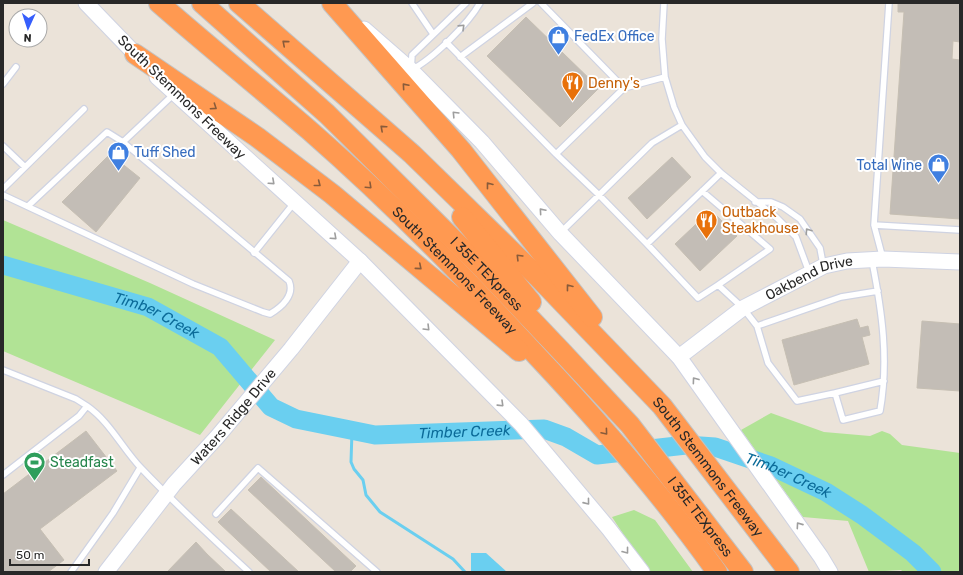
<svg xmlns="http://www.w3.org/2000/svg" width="963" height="575" viewBox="0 0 963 575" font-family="Rubik,sans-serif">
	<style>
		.green { fill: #b1e395 }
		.water { fill: #6acff0 }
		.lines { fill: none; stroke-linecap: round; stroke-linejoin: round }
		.stream { stroke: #6acff0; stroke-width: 3 }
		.river { stroke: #6acff0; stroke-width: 19 }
		.building { fill: #c3bdb6; stroke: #c6bfb3 }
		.lane-casing { stroke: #cfd3e2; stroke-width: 8 }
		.secondary-casing { stroke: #cfd3e2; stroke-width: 17 }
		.highway-casing { stroke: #c3c3c3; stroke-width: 22 }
		.lane { stroke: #fff; stroke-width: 5.5 }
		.secondary { stroke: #fff; stroke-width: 15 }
		.highway { stroke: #ff9951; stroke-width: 20 }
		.oneway { stroke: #9e9e9e }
		.oneway2 { stroke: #895b3a }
		.labels { text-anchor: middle; stroke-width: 4; stroke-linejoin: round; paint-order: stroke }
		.shop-label { font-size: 14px; fill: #366cbe; stroke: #fff; text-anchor: start }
		.food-label { font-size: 14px; fill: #c56008; stroke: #fff; text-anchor: start }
		.street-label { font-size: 14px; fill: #282828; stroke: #fff }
		.leisure-label { font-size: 14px; fill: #27864d; stroke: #fff; text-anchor: start }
		.water-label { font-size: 15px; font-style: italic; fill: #0b6b99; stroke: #fff }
	</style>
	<rect width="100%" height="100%" fill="#ebe3d9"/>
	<path class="green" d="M3,220L150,283L275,340L200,435L3,351Z
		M771,413L824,432L870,436L882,431L890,434L902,445L960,453V572H903L901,570L869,572L848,521L803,517L741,430Z
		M634,510L655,520L693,572H648L612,517Z"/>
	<path class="water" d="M471,553H486L507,572H471Z"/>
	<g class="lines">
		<path class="stream" d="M352,431L351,462L354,469L363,480L366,495L380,512L453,559L465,572"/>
		<path class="river" id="s1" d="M3,265L148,307L220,347L271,407L296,419L375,435L544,429L566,437L597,455L686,445L715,447L771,466L826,492L862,515L913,553L932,572"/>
	</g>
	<path class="building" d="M898,3H960V42L953,41L952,59L960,60V219L890,214L904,12H898Z
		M526,17L599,88L560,127L487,56Z
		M110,154L140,178L96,232L62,202Z
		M672,157L691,177L647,219L628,198Z
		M711,210L737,236L700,271L675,244Z
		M857,319L860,328L868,326L870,335L862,337L869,364L794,385L782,340Z
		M922,321L960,324V391L917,388Z
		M86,431L117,471L40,529L64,560L48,572H3V494Z
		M261,477L356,566L350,572H336L248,490Z
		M231,509L299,572H271L218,522Z
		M196,542L207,554L226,572H167Z"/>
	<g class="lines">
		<defs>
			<path id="lane" d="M412,3L433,34
				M466,3L412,55L411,70C433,59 468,24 480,3
				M541,3L624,88
				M664,3L662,39L665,77L674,107L682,125L705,157L721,173L777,218L796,237L809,272
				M446,42L556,154L599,195L560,233
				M460,57L533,3
				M3,84L16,67
				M682,125L652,143L599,195L647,244L721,173
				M123,142L174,94
				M3,146L25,167
				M556,154L624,88L665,77
				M3,189L84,109
				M702,191L770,249L718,285
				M3,195L193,284L263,312L270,314C282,307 295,295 289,281L123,142L107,132L28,206
				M755,202H771L783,207L800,219L820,248L823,264
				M874,225L960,230
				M647,244L698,298L718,285L743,308L757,326L768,363L797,401L835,393L843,420L880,411C889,360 882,311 872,261
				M254,253L294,203
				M883,259L874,225L889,3
				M757,326L841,297L878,291
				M3,370L76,399L87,406L79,416L3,475
				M835,393L884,381
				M87,406C110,422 122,448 141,468C175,504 212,538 249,572
				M216,514L258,468L377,572
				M71,572L113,513L140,468"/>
			<g id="secondary">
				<path d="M86,3L142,61"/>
				<path d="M364,29L411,70L482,142L560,233L679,357L821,557L830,572"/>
				<path d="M157,77L360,261L521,424L609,529L642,572"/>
				<path id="s2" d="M679,357L743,308L824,266L847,261L883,259L960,262"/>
				<path id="s3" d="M106,572L174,484L217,437L291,349L360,261"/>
			</g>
			<g id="highway">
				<path id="s4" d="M159,3C208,46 259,87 309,130C389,200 465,277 537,356C601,424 663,496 717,572"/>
				<path id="s5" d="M202,3L327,114L484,270L562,352L630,425L743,572"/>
				<path id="s6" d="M239,3L412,154L538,277L662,406L789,572"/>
				<path d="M332,3L461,150L592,317"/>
				<path d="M135,54L257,137L332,194L519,351"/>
				<path d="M462,217L531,302"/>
			</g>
		</defs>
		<use href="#lane" class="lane-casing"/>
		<use href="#secondary" class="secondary-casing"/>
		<use href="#highway" class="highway-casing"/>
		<use href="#lane" class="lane"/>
		<use href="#secondary" class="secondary"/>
		<use href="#highway" class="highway"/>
	</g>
	<defs><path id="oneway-chevron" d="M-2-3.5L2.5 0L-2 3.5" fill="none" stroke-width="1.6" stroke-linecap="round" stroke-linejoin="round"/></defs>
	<g class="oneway">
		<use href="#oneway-chevron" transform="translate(462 27) rotate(-44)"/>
		<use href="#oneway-chevron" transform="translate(455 114) rotate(-134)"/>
		<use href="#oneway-chevron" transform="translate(272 182) rotate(42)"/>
		<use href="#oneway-chevron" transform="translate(542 211) rotate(-131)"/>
		<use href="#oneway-chevron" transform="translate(808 231) rotate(-124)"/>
		<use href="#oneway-chevron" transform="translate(334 237) rotate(42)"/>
		<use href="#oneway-chevron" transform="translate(427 328) rotate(45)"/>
		<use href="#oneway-chevron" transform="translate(695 380) rotate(-126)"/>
		<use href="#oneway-chevron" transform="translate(501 404) rotate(44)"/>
		<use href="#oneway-chevron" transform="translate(587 502) rotate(51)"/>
		<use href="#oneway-chevron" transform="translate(799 525) rotate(-125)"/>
		<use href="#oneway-chevron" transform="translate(626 551) rotate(52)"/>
	</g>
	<g class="oneway2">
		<use href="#oneway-chevron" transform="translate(285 43) rotate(-139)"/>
		<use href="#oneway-chevron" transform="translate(405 86) rotate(-131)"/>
		<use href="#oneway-chevron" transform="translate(214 107) rotate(34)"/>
		<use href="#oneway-chevron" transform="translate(383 128) rotate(-138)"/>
		<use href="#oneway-chevron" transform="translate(318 184) rotate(38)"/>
		<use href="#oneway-chevron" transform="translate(489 185) rotate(-128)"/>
		<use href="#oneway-chevron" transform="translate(369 186) rotate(43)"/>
		<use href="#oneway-chevron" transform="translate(519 257) rotate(-135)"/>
		<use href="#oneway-chevron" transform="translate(419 267) rotate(40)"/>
		<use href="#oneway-chevron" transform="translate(569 287) rotate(-128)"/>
		<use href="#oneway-chevron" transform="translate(605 432) rotate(50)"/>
	</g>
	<defs>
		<symbol id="shop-pin" viewBox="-11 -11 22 30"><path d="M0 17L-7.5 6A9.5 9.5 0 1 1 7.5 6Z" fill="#3f7fe0" stroke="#fff"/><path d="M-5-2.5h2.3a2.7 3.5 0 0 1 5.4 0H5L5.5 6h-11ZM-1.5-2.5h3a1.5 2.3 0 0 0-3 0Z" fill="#fff"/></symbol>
		<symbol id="restaurant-pin" viewBox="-11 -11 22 30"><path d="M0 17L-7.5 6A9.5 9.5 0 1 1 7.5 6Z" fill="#e8710a" stroke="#fff"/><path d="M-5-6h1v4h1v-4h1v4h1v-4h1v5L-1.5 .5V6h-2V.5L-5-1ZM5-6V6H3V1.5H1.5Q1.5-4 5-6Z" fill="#fff"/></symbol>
		<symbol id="stadium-pin" viewBox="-11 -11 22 30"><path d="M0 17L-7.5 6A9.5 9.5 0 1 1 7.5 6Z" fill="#2e9e5b" stroke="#fff"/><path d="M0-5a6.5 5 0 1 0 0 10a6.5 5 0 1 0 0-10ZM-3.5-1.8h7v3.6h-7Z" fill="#fff"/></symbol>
	</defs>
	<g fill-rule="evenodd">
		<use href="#shop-pin" x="546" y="24" width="25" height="34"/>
		<use href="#restaurant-pin" x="560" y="70" width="25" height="34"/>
		<use href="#shop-pin" x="106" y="140" width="25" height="34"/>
		<use href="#shop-pin" x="926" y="152" width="25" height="34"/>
		<use href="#restaurant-pin" x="694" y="208" width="25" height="34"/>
		<use href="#stadium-pin" x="22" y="450" width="25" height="34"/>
	</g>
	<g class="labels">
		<g class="shop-label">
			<text x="574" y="41">FedEx Office</text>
			<text x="134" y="157">Tuff Shed</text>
			<text x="922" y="170" text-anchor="end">Total Wine</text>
		</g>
		<g class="food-label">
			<text x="588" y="88">Denny's</text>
			<text x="722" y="217">Outback<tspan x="722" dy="16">Steakhouse</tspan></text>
		</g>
		<g class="street-label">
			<text transform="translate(182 97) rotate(44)" y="5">South Stemmons Freeway</text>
			<text dy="5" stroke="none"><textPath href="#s4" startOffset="399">South Stemmons Freeway</textPath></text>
			<text dy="5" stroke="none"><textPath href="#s5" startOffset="393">I 35E TEXpress</textPath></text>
			<text dy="5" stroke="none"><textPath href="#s2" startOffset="154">Oakbend Drive</textPath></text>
			<text dy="5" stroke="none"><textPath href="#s3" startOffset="201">Waters Ridge Drive</textPath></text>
			<text dy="5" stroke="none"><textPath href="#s6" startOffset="661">South Stemmons Freeway</textPath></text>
			<text dy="5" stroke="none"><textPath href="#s5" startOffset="717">I 35E TEXpress</textPath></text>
		</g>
		<g class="leisure-label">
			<text x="50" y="467">Steadfast</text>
		</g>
		<g class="water-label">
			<text dy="5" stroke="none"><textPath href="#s1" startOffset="162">Timber Creek</textPath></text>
			<text dy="5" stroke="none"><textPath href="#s1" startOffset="510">Timber Creek</textPath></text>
			<text dy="5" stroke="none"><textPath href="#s1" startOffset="846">Timber Creek</textPath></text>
		</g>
	</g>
	<rect width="963" height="575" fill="none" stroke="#282828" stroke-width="8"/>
	<g transform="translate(28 28) rotate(183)"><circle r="19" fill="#ffffff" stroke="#a9a9a9"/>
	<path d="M0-3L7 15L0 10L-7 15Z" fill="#365efc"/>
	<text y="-6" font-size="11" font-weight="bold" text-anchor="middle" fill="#282828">N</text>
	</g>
	<path d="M10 559v6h79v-6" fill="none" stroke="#282828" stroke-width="2"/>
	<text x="16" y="559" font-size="12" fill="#282828" stroke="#ffffff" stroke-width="3" paint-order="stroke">50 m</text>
</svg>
